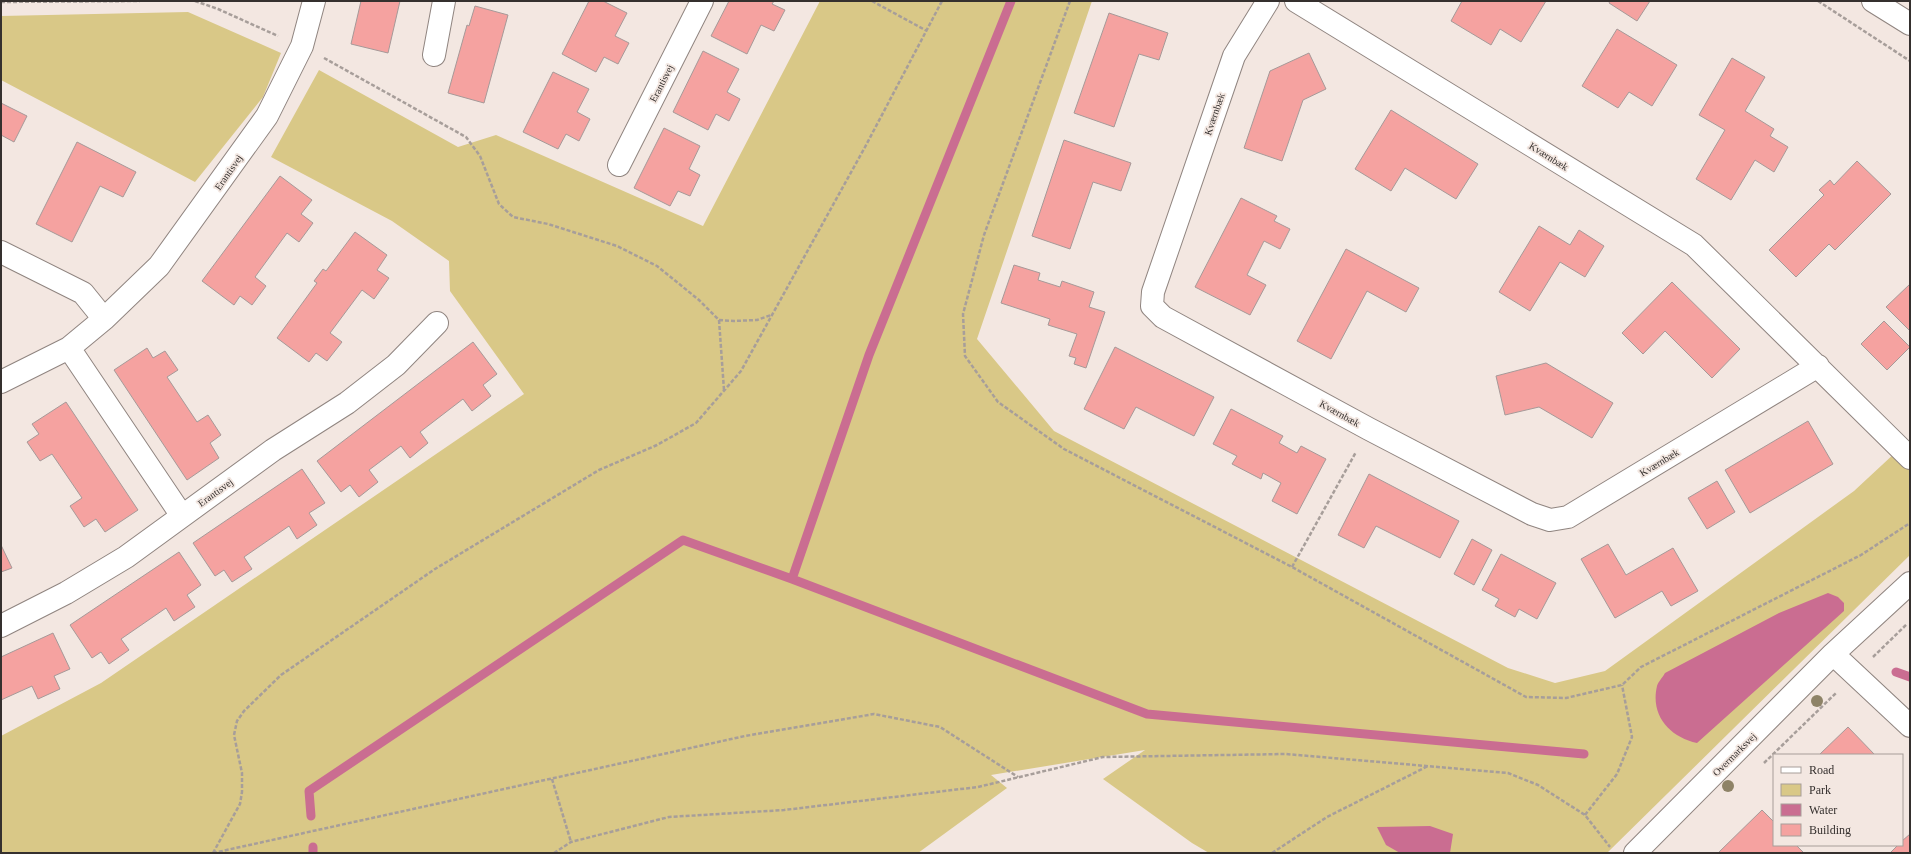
<svg xmlns="http://www.w3.org/2000/svg" width="1911" height="854" viewBox="0 0 1911 854" font-family="Georgia,serif">
	<style>
		.green { fill: #d9c887 }
		.water { fill: #ca6d91 }
		.lines { fill: none; stroke-linecap: round; stroke-linejoin: round }
		.stream { stroke: #ca6d91; stroke-width: 9 }
		.building { fill: #f5a2a0; stroke: #a69998 }
		.minor-casing { stroke: #908580; stroke-width: 24 }
		.path { stroke: #a79e9a; stroke-width: 2.5; stroke-dasharray: 4 2; stroke-linecap: butt }
		.minor { stroke: #fff; stroke-width: 22 }
		.tree { fill: #8e8367 }
		.labels { text-anchor: middle; stroke-width: 3.5; stroke-linejoin: round; paint-order: stroke }
		.street-label { font-size: 10px; fill: #35302e; stroke: #f3e7e1 }
	</style>
	<rect width="100%" height="100%" fill="#f3e7e1"/>
	<path class="green" d="M820,1H1092L977,339L1054,431L1508,668L1555,683L1605,671L1854,491L1910,439V555L1607,853H1209L1192,843L1103,779L1145,750L991,775L1007,788L918,853H1V736L101,683L524,394L450,291L449,261L392,221L271,157L319,70L458,147L496,135L703,226Z
		M188,12L281,53L263,97L195,182L1,80V16Z"/>
	<path class="water" d="M1828,593L1838,597L1844,603V611L1697,743C1670,737 1650,716 1657,686C1658,682 1663,677 1665,673L1779,613Z
		M1430,826L1453,834L1450,853H1400L1386,845L1377,827Z"/>
	<g class="lines">
		<path class="stream" d="M792,579L1147,714L1584,754
			M1896,672L1910,677
			M311,816L309,791L683,540L792,579L869,355L1011,1
			M313,847V853"/>
	</g>
	<path class="building" d="M361,1H400L388,53L351,44Z
		M589,1H603L627,13L615,36L629,43L618,64L604,57L596,72L562,54Z
		M729,1H774L772,4L785,10L774,31L761,25L747,54L711,36Z
		M1462,1H1546L1521,42L1500,29L1491,45L1451,21Z
		M1610,1H1650L1637,21L1609,3Z
		M475,6L508,15L484,103L448,93L467,25L469,26Z
		M1109,13L1168,33L1159,60L1139,54L1114,127L1074,113Z
		M1617,29L1677,65L1652,106L1629,92L1618,108L1582,86Z
		M703,51L739,69L727,92L740,99L729,121L716,114L708,130L673,112Z
		M1309,53L1326,89L1303,100L1282,161L1244,148L1270,71Z
		M1732,58L1765,77L1745,111L1774,129L1770,136L1788,147L1774,172L1755,160L1731,200L1696,179L1725,130L1699,115Z
		M553,72L589,89L577,112L590,119L579,141L566,134L558,149L523,132Z
		M1,103L27,116L14,142L1,135Z
		M1391,110L1478,164L1456,199L1405,168L1391,191L1355,169Z
		M664,128L700,146L689,169L700,175L690,196L678,191L670,206L634,188Z
		M1064,140L1131,163L1121,191L1093,182L1070,249L1032,236Z
		M77,142L136,172L123,197L100,186L72,242L36,224Z
		M1857,161L1891,194L1835,250L1829,244L1796,277L1769,250L1824,195L1819,190L1830,180L1834,185Z
		M280,176L312,200L301,214L313,223L299,242L287,233L255,277L266,286L252,305L240,296L234,305L202,281Z
		M1241,198L1277,216L1274,221L1290,229L1280,249L1264,241L1247,275L1266,285L1250,315L1195,287Z
		M1539,226L1570,245L1579,230L1604,246L1585,277L1560,262L1530,311L1499,292Z
		M355,232L387,255L377,270L389,278L374,299L362,290L330,333L342,342L327,361L316,353L309,362L277,338L317,283L314,281L323,269L326,271Z
		M1346,249L1419,288L1406,312L1367,291L1331,359L1297,341Z
		M1014,265L1040,273L1038,280L1060,287L1062,281L1094,292L1089,307L1105,312L1086,368L1074,364L1076,358L1069,356L1077,334L1048,325L1050,319L1001,303Z
		M1672,282L1740,349L1712,378L1665,331L1643,354L1622,333Z
		M1910,284V331L1886,307Z
		M1884,321L1910,347L1887,370L1861,344Z
		M473,342L497,374L483,385L491,396L472,411L463,399L420,432L428,443L410,458L401,446L369,470L378,482L359,497L350,485L341,492L317,461Z
		M1115,347L1214,397L1194,436L1136,407L1124,429L1084,409Z
		M147,348L153,358L165,351L178,370L167,377L197,422L208,415L221,435L210,443L219,458L187,480L114,370Z
		M1546,363L1613,403L1592,438L1539,407L1505,415L1496,376Z
		M66,402L138,510L105,532L96,519L84,527L70,506L82,498L52,454L40,461L27,442L39,434L32,424Z
		M1231,409L1283,436L1279,443L1297,453L1301,446L1326,459L1297,514L1272,501L1281,483L1263,473L1261,479L1232,464L1237,456L1213,444Z
		M1808,421L1833,464L1750,513L1725,470Z
		M302,469L325,503L309,513L317,525L297,539L289,526L244,557L252,569L232,582L224,570L215,576L193,543Z
		M1369,474L1459,521L1440,558L1376,526L1364,548L1338,535Z
		M1717,481L1735,512L1707,529L1688,498Z
		M1472,539L1492,550L1474,585L1454,574Z
		M1608,544L1626,575L1673,548L1698,591L1671,606L1662,591L1615,618L1581,559Z
		M1,545L12,568L1,572Z
		M179,552L201,585L187,595L195,607L174,621L166,608L121,639L129,650L109,664L101,652L92,658L70,625Z
		M1501,554L1556,583L1537,619L1519,609L1515,617L1495,606L1499,599L1482,590Z
		M53,633L70,669L54,676L60,689L38,699L32,686L1,700V657Z
		M1848,727L1875,755H1819Z
		M1762,810L1774,822V845H1796L1804,853H1718Z
		M1910,834V853H1890L1898,845H1902V841Z"/>
	<g class="lines">
		<defs>
			<path id="minor" d="M1268,1L1234,56L1153,292L1152,306L1163,317L1369,429L1532,514L1550,520L1568,517L1818,366
				M1296,1L1694,245L1910,458
				M1873,1L1910,24
				M434,55L444,1
				M619,165L702,1
				M1,252L83,293L104,319
				M69,348L182,516
				M1,382L69,348L104,319L159,266L267,116L302,46L314,1
				M1,626L66,593L126,557L273,450L347,403L396,365L437,323
				M1833,654L1910,726
				M1635,853L1833,654L1910,583"/>
		</defs>
		<use href="#minor" class="minor-casing"/>
		<path class="path" d="M195,1L218,9L278,36
			M872,1L927,31
			M1070,1L984,235L963,314L965,356L998,402L1064,449L1292,567L1526,697L1566,698L1622,685L1641,667L1861,555L1910,523
			M1818,1L1910,61
			M1,2L140,1
			M324,58L466,137L480,156L499,204L513,217L548,224L617,246L657,266L699,300L719,320L734,321L757,320L771,315
			M719,320L724,390
			M1292,567L1356,452
			M1873,657L1907,624
			M1764,763L1836,693
			M552,779L571,842
			M1585,815L1617,774L1632,737L1622,685
			M213,853L240,804L242,792V773L234,735L237,721L244,711L281,675L435,569L599,470L657,445L696,423L741,371L864,149L942,1
			M213,853L745,736L874,714L940,727L1018,777
			M554,853L571,842L669,817L784,810L978,787L1103,757L1286,754L1508,773L1538,785L1585,815L1610,847
			M1272,853L1327,817L1428,766"/>
		<use href="#minor" class="minor"/>
	</g>
	<g class="tree">
		<circle cx="1817" cy="701" r="6"/>
		<circle cx="1728" cy="786" r="6"/>
	</g>
	<g class="labels">
		<g class="street-label">
			<text transform="translate(661 83) rotate(-63)" y="4">Erantisvej</text>
			<text transform="translate(1214 114) rotate(-71)" y="4">Kværnbæk</text>
			<text transform="translate(1549 156) rotate(32)" y="4">Kværnbæk</text>
			<text transform="translate(228 172) rotate(-55)" y="4">Erantisvej</text>
			<text transform="translate(1340 413) rotate(29)" y="4">Kværnbæk</text>
			<text transform="translate(1659 462) rotate(-31)" y="4">Kværnbæk</text>
			<text transform="translate(215 492) rotate(-36)" y="4">Erantisvej</text>
			<text transform="translate(1734 754) rotate(-45)" y="4">Overmarksvej</text>
		</g>
	</g>
	<rect width="1911" height="854" fill="none" stroke="#35302e" stroke-width="4"/>
	<rect x="1773" y="754" width="130" height="92" fill="#f3e7e1" stroke="#a79e99"/>
	<rect x="1781" y="767" width="20" height="6" fill="#ffffff" stroke="#a79e99"/>
	<text x="1809" y="774" font-size="12" fill="#35302e">Road</text>
	<rect x="1781" y="784" width="20" height="12" fill="#d9c887" stroke="#a79e99"/>
	<text x="1809" y="794" font-size="12" fill="#35302e">Park</text>
	<rect x="1781" y="804" width="20" height="12" fill="#ca6d91" stroke="#a79e99"/>
	<text x="1809" y="814" font-size="12" fill="#35302e">Water</text>
	<rect x="1781" y="824" width="20" height="12" fill="#f5a2a0" stroke="#a79e99"/>
	<text x="1809" y="834" font-size="12" fill="#35302e">Building</text>
</svg>
